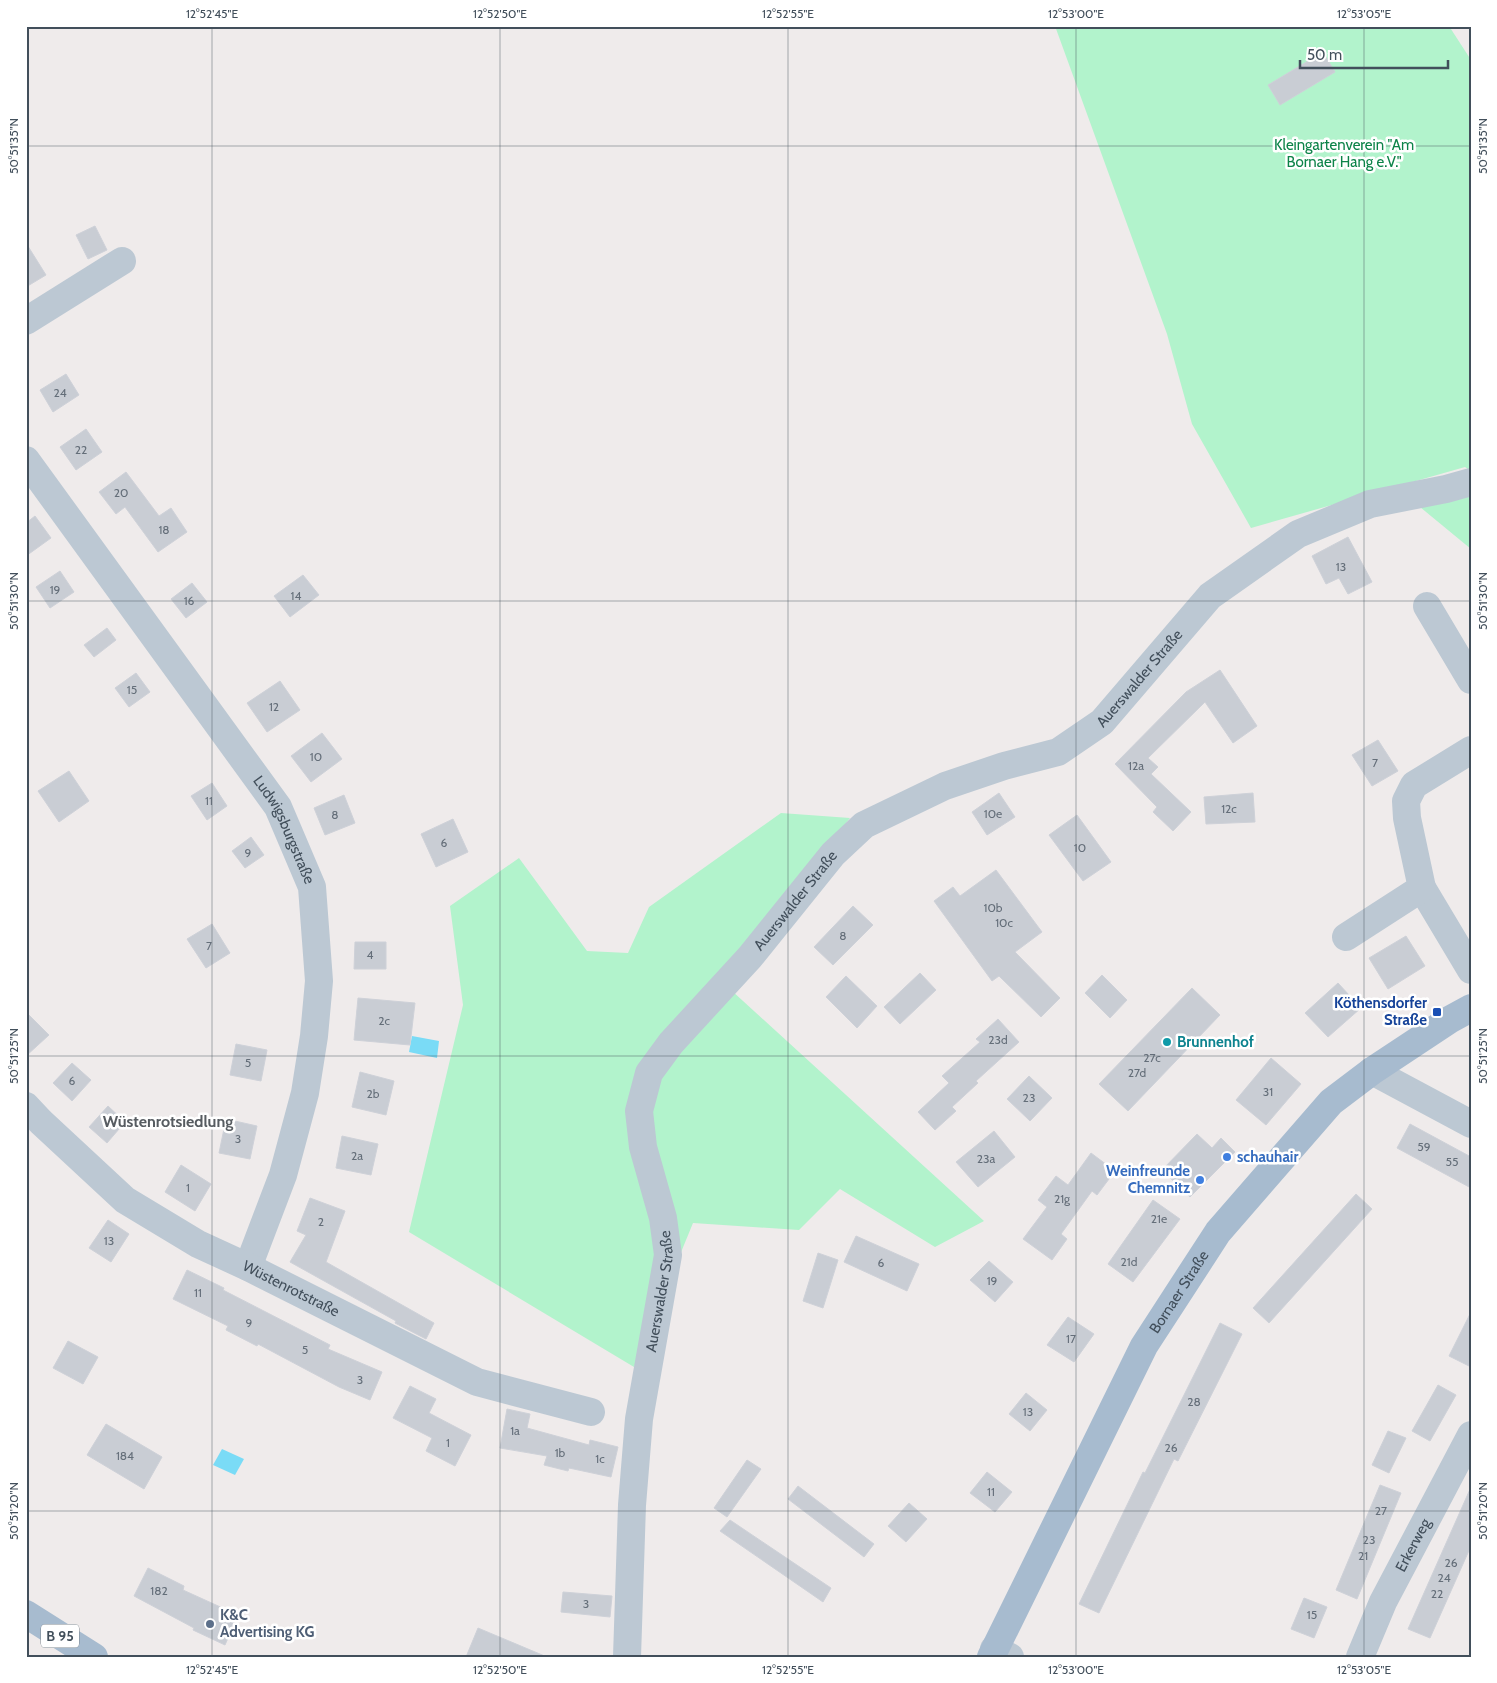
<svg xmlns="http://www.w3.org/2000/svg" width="1497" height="1683" viewBox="0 0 1497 1683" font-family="Cabin,sans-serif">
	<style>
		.green { fill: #b2f3cc }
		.water { fill: #7adbf6 }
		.building { fill: #c9cdd4; stroke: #ced1d8 }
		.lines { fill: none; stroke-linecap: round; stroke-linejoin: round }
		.minor { stroke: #bcc8d3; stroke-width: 28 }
		.major { stroke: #a7bbcf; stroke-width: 28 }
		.ticks { fill: none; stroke: #424f5b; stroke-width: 1; stroke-opacity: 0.45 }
		.transit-dot { fill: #1a4fb4; stroke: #fff; stroke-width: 2 }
		.culture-dot { fill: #0f9aa8; stroke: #fff; stroke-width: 2 }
		.shop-dot { fill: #3f7fe0; stroke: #fff; stroke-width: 2 }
		.service-dot { fill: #5c6f8a; stroke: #fff; stroke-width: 2 }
		.labels { text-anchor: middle; stroke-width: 5; stroke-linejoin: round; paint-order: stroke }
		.number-label { font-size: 12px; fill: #646e79 }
		.shield { fill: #fff; stroke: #7b848c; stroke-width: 1 }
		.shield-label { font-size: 14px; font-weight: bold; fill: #424f5b }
		.park-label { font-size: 15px; fill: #0c8348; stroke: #fff }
		.street-label { font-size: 15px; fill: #424f5b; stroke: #fff }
		.transit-label { font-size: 15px; font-weight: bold; fill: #164399; stroke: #fff; text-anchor: end }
		.culture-label { font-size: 15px; font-weight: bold; fill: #0d838f; stroke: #fff; text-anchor: start }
		.shop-label { font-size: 15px; font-weight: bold; fill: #366cbe; stroke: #fff; text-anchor: start }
		.service-label { font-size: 15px; font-weight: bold; fill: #4e5e75; stroke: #fff; text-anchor: start }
		.neighbourhood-label { font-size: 16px; font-weight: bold; fill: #575c61; stroke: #fff }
		.neatline { fill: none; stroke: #424f5b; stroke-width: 2 }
		.ticks-label { font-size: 12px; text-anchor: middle; fill: #424f5b }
	</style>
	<rect width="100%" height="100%" fill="#efebeb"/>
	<path class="green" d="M1055,26H1449L1471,60V471L1465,467L1251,528L1192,424L1167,334Z
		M1471,484V549L1420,507Z
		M781,813L850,818L720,980L984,1221L935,1247L840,1189L799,1230L693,1223L634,1367L409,1232L463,1005L450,906L519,858L587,951L628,953L649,907Z"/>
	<path class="water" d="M412,1036L439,1041L437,1058L409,1052Z
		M222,1449L244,1459L235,1475L213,1465Z"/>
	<path class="building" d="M1323,52L1335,72L1280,105L1268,85Z
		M95,226L107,250L88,259L76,235Z
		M26,243L46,275L26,287Z
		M66,374L79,395L53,412L40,390Z
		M86,429L102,452L76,470L60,447Z
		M126,472L159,516L171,508L187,532L158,552L125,507L116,514L99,492Z
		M35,516L51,538L26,556V523Z
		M1348,537L1372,582L1348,594L1339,578L1326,584L1312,556Z
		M60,571L74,592L50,608L36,587Z
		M303,575L319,595L290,617L274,596Z
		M192,583L207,602L186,618L171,599Z
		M107,628L116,640L94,657L84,645Z
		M1220,670L1257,726L1233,743L1205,702L1148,758L1158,767L1151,774L1191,812L1173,831L1153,812L1157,807L1115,764L1186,692Z
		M136,673L150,692L129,707L115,688Z
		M280,681L300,710L267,732L247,703Z
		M322,733L342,759L311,782L291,756Z
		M1378,740L1398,771L1372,786L1352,755Z
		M69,771L89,801L59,822L38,791Z
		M212,783L227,806L207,820L191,796Z
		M999,793L1015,817L987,835L972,812Z
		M1253,793L1255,822L1206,824L1204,797Z
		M344,795L355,823L325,835L314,808Z
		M1077,815L1111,862L1083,881L1049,835Z
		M453,819L468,852L436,867L421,834Z
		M251,837L264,855L245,868L232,851Z
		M996,870L1042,932L1015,952L1060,998L1041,1017L999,976L992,981L934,901L953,887L960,896Z
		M853,906L873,925L833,965L814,947Z
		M212,924L230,953L206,968L187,939Z
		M1406,936L1425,966L1388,989L1369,958Z
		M355,942H386V969H354Z
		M920,973L936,990L900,1024L884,1007Z
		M1102,975L1127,1000L1110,1018L1085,993Z
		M846,976L877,1006L857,1028L826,997Z
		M1338,983L1361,1008L1328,1037L1305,1013Z
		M1192,988L1220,1015L1128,1111L1099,1084Z
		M358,998L415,1003L410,1045L354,1040Z
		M26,1012L49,1035L26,1056Z
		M998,1019L1019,1042L976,1081L978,1083L952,1107L956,1111L935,1130L918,1112L949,1083L942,1076L980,1042L976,1039Z
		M236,1044L267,1050L261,1081L230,1075Z
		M1271,1058L1301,1084L1266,1125L1236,1100Z
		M72,1063L91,1080L72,1101L53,1083Z
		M360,1072L394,1081L386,1115L352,1107Z
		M1029,1076L1052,1098L1030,1121L1007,1099Z
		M108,1106L125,1122L107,1143L89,1127Z
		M226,1119L257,1126L250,1159L219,1153Z
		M1410,1124L1471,1157V1188L1397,1148Z
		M994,1131L1015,1157L978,1187L956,1162Z
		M1197,1134L1212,1148L1221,1138L1235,1152L1190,1197L1162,1170Z
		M342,1136L378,1144L371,1175L336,1168Z
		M1091,1153L1115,1171L1097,1195L1092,1191L1061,1234L1067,1239L1052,1260L1023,1239L1047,1207L1038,1200L1056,1176L1068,1185Z
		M181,1165L211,1184L195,1211L165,1192Z
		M1356,1194L1372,1209L1269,1323L1253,1308Z
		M310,1198L345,1211L326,1262L434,1323L426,1339L395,1323L396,1321L290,1262L306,1235L297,1231Z
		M1153,1200L1180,1219L1133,1282L1108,1264Z
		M108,1220L129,1234L111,1262L89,1248Z
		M856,1236L919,1264L907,1291L844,1262Z
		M818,1253L838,1260L823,1308L803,1301Z
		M989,1261L1013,1282L995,1302L970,1280Z
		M187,1270L224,1288L223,1290L330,1345L328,1349L382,1372L370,1400L339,1387L258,1344L257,1346L226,1330L228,1326L173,1299Z
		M1471,1312V1367L1449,1356Z
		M1068,1317L1094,1334L1074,1362L1047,1345Z
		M1220,1323L1242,1334L1178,1461L1174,1459L1099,1613L1079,1604L1143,1472L1145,1473Z
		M68,1341L98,1357L83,1384L53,1368Z
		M1438,1385L1456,1395L1430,1441L1412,1431Z
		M410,1386L436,1399L429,1413L471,1435L455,1466L426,1451L432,1438L393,1418Z
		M1026,1393L1047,1410L1030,1431L1009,1414Z
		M507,1409L530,1414L527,1428L589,1445L590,1440L618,1447L611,1477L569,1468L568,1471L544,1465L547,1456L500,1448Z
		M106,1424L162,1457L144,1489L87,1455Z
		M1388,1431L1406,1438L1389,1473L1372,1465Z
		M747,1460L761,1469L727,1517L714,1508Z
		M987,1472L1012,1492L995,1512L970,1493Z
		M1380,1485L1401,1493L1357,1599L1336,1590Z
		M798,1486L874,1544L864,1557L788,1499Z
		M1471,1487V1546L1430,1638L1408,1629Z
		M909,1503L927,1519L906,1542L888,1526Z
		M730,1520L831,1588L823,1602L720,1531Z
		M148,1568L184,1586L183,1590L238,1615L225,1645L193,1630L194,1628L134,1596Z
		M563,1592L612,1596L610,1617L561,1612Z
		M1304,1598L1327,1607L1314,1638L1291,1629Z
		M478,1628L547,1657H466Z"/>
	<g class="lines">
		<g class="minor">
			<path d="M26,321L122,261"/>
			<path id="s1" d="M26,460L278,807L312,887L319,981L314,1036L305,1093L283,1175L248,1267"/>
			<path d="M1427,606L1471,680"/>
			<path d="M1422,888L1471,970"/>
			<path d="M1346,937L1422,888L1407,818L1406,801L1414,785L1471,750"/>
			<path d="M1372,1071L1471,1124"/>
			<path id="s2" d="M26,1106L41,1122L125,1200L198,1244L248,1267L477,1382L591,1412"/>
			<path d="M994,1649L1010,1657"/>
			<path id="s3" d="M627,1657L632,1505L639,1419L668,1255L663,1218L643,1147L639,1111L649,1073L671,1043L750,957L833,854L864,825L945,786L1004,766L1058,752L1102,722L1210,596L1298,534L1370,504L1446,489L1471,482"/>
			<path id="s4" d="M1360,1657L1383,1602L1471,1435"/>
		</g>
		<g class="major">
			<path d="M26,1614L94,1657"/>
			<path id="s5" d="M991,1657L1144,1346L1218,1232L1331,1102L1372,1071L1449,1020L1471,1008"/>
		</g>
	</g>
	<path class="ticks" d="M212,26V1657M500,26V1657M788,26V1657M1076,26V1657M1364,26V1657M26,146H1471M26,601H1471M26,1056H1471M26,1511H1471"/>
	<rect class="transit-dot" x="1432" y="1007" width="10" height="10" rx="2.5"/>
	<circle class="culture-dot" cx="1167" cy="1042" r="5"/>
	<g class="shop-dot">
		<circle cx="1227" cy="1157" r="5"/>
		<circle cx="1200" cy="1180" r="5"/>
	</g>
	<circle class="service-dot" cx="210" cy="1624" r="5"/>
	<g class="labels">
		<g class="number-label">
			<text x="60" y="397">24</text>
			<text x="81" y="454">22</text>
			<text x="121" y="497">20</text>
			<text x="164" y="534">18</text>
			<text x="1341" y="571">13</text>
			<text x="55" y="594">19</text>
			<text x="296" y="600">14</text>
			<text x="189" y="605">16</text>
			<text x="132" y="694">15</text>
			<text x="274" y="711">12</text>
			<text x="316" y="761">10</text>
			<text x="1375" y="767">7</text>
			<text x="1136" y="770">12a</text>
			<text x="209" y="805">11</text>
			<text x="1229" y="813">12c</text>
			<text x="993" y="818">10e</text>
			<text x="335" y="819">8</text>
			<text x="444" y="847">6</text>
			<text x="1080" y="852">10</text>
			<text x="248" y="857">9</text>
			<text x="993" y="912">10b</text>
			<text x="1004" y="927">10c</text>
			<text x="843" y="940">8</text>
			<text x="209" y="950">7</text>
			<text x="370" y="959">4</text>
			<text x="384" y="1025">2c</text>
			<text x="998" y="1044">23d</text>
			<text x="1152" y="1062">27c</text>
			<text x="248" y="1067">5</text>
			<text x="1137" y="1077">27d</text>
			<text x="72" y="1085">6</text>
			<text x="1268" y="1096">31</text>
			<text x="373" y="1098">2b</text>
			<text x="1029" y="1102">23</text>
			<text x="238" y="1143">3</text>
			<text x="1424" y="1151">59</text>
			<text x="357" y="1160">2a</text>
			<text x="986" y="1163">23a</text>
			<text x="1452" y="1166">55</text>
			<text x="188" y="1192">1</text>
			<text x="1062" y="1203">21g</text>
			<text x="1159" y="1223">21e</text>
			<text x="321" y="1226">2</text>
			<text x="109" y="1245">13</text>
			<text x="1129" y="1266">21d</text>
			<text x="881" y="1267">6</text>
			<text x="992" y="1285">19</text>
			<text x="198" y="1297">11</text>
			<text x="249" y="1327">9</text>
			<text x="1071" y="1343">17</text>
			<text x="305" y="1354">5</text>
			<text x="360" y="1384">3</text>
			<text x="1194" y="1406">28</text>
			<text x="1028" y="1416">13</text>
			<text x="515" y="1435">1a</text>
			<text x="448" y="1447">1</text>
			<text x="1171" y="1452">26</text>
			<text x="560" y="1457">1b</text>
			<text x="125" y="1460">184</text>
			<text x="600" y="1463">1c</text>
			<text x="991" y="1496">11</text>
			<text x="1381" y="1515">27</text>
			<text x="1369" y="1544">23</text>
			<text x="1363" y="1560">21</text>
			<text x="1451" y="1567">26</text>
			<text x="1444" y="1582">24</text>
			<text x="159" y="1595">182</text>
			<text x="1437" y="1598">22</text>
			<text x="586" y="1608">3</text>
			<text x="1312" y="1619">15</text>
		</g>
		<rect class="shield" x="41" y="1624.5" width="38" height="23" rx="4"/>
		<g class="shield-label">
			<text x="60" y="1641">B 95</text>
		</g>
		<g class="park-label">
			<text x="1344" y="150">Kleingartenverein "Am<tspan x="1344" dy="17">Bornaer Hang e.V."</tspan></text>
		</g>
		<g class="street-label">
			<text dy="5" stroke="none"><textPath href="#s3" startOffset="1239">Auerswalder Straße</textPath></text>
			<text dy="5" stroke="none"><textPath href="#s1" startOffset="452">Ludwigsburgstraße</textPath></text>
			<text dy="5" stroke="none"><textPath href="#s3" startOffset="818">Auerswalder Straße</textPath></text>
			<text dy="5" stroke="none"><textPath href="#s2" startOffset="325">Wüstenrotstraße</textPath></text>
			<text dy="5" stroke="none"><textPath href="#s3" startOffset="368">Auerswalder Straße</textPath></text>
			<text dy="5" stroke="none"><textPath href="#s5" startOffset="411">Bornaer Straße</textPath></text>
			<text dy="5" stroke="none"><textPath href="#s4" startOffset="124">Erkerweg</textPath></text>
		</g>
		<g class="transit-label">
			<text x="1427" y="1008">Köthensdorfer<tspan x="1427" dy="17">Straße</tspan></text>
		</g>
		<g class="culture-label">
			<text x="1177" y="1047">Brunnenhof</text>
		</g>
		<g class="shop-label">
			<text x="1237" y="1162">schauhair</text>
			<text x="1190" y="1176" text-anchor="end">Weinfreunde<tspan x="1190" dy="17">Chemnitz</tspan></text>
		</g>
		<g class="service-label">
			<text x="220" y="1620">K&amp;C<tspan x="220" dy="17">Advertising KG</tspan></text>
		</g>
		<g class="neighbourhood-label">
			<text x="168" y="1127">Wüstenrotsiedlung</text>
		</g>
	</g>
	<rect width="1497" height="1683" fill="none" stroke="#ffffff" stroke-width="55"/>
	<path d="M1300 60v8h148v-8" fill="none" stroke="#424f5b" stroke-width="2.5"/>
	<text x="1307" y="60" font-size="15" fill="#424f5b" stroke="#ffffff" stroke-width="4" paint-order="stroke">50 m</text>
	<rect x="28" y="28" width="1442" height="1628" class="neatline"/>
	<g class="ticks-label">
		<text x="212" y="18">12°52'45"E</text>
		<text x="500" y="18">12°52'50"E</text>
		<text x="788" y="18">12°52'55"E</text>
		<text x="1076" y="18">12°53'00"E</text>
		<text x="1364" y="18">12°53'05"E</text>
		<text transform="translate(14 146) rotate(-90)" y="4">50°51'35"N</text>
		<text transform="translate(1483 146) rotate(-90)" y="4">50°51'35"N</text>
		<text transform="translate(14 601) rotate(-90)" y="4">50°51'30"N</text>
		<text transform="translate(1483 601) rotate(-90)" y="4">50°51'30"N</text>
		<text transform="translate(14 1056) rotate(-90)" y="4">50°51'25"N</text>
		<text transform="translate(1483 1056) rotate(-90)" y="4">50°51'25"N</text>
		<text transform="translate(14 1511) rotate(-90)" y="4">50°51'20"N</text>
		<text transform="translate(1483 1511) rotate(-90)" y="4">50°51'20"N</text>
		<text x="212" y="1674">12°52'45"E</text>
		<text x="500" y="1674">12°52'50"E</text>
		<text x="788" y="1674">12°52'55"E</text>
		<text x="1076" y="1674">12°53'00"E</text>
		<text x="1364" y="1674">12°53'05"E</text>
	</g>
</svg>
